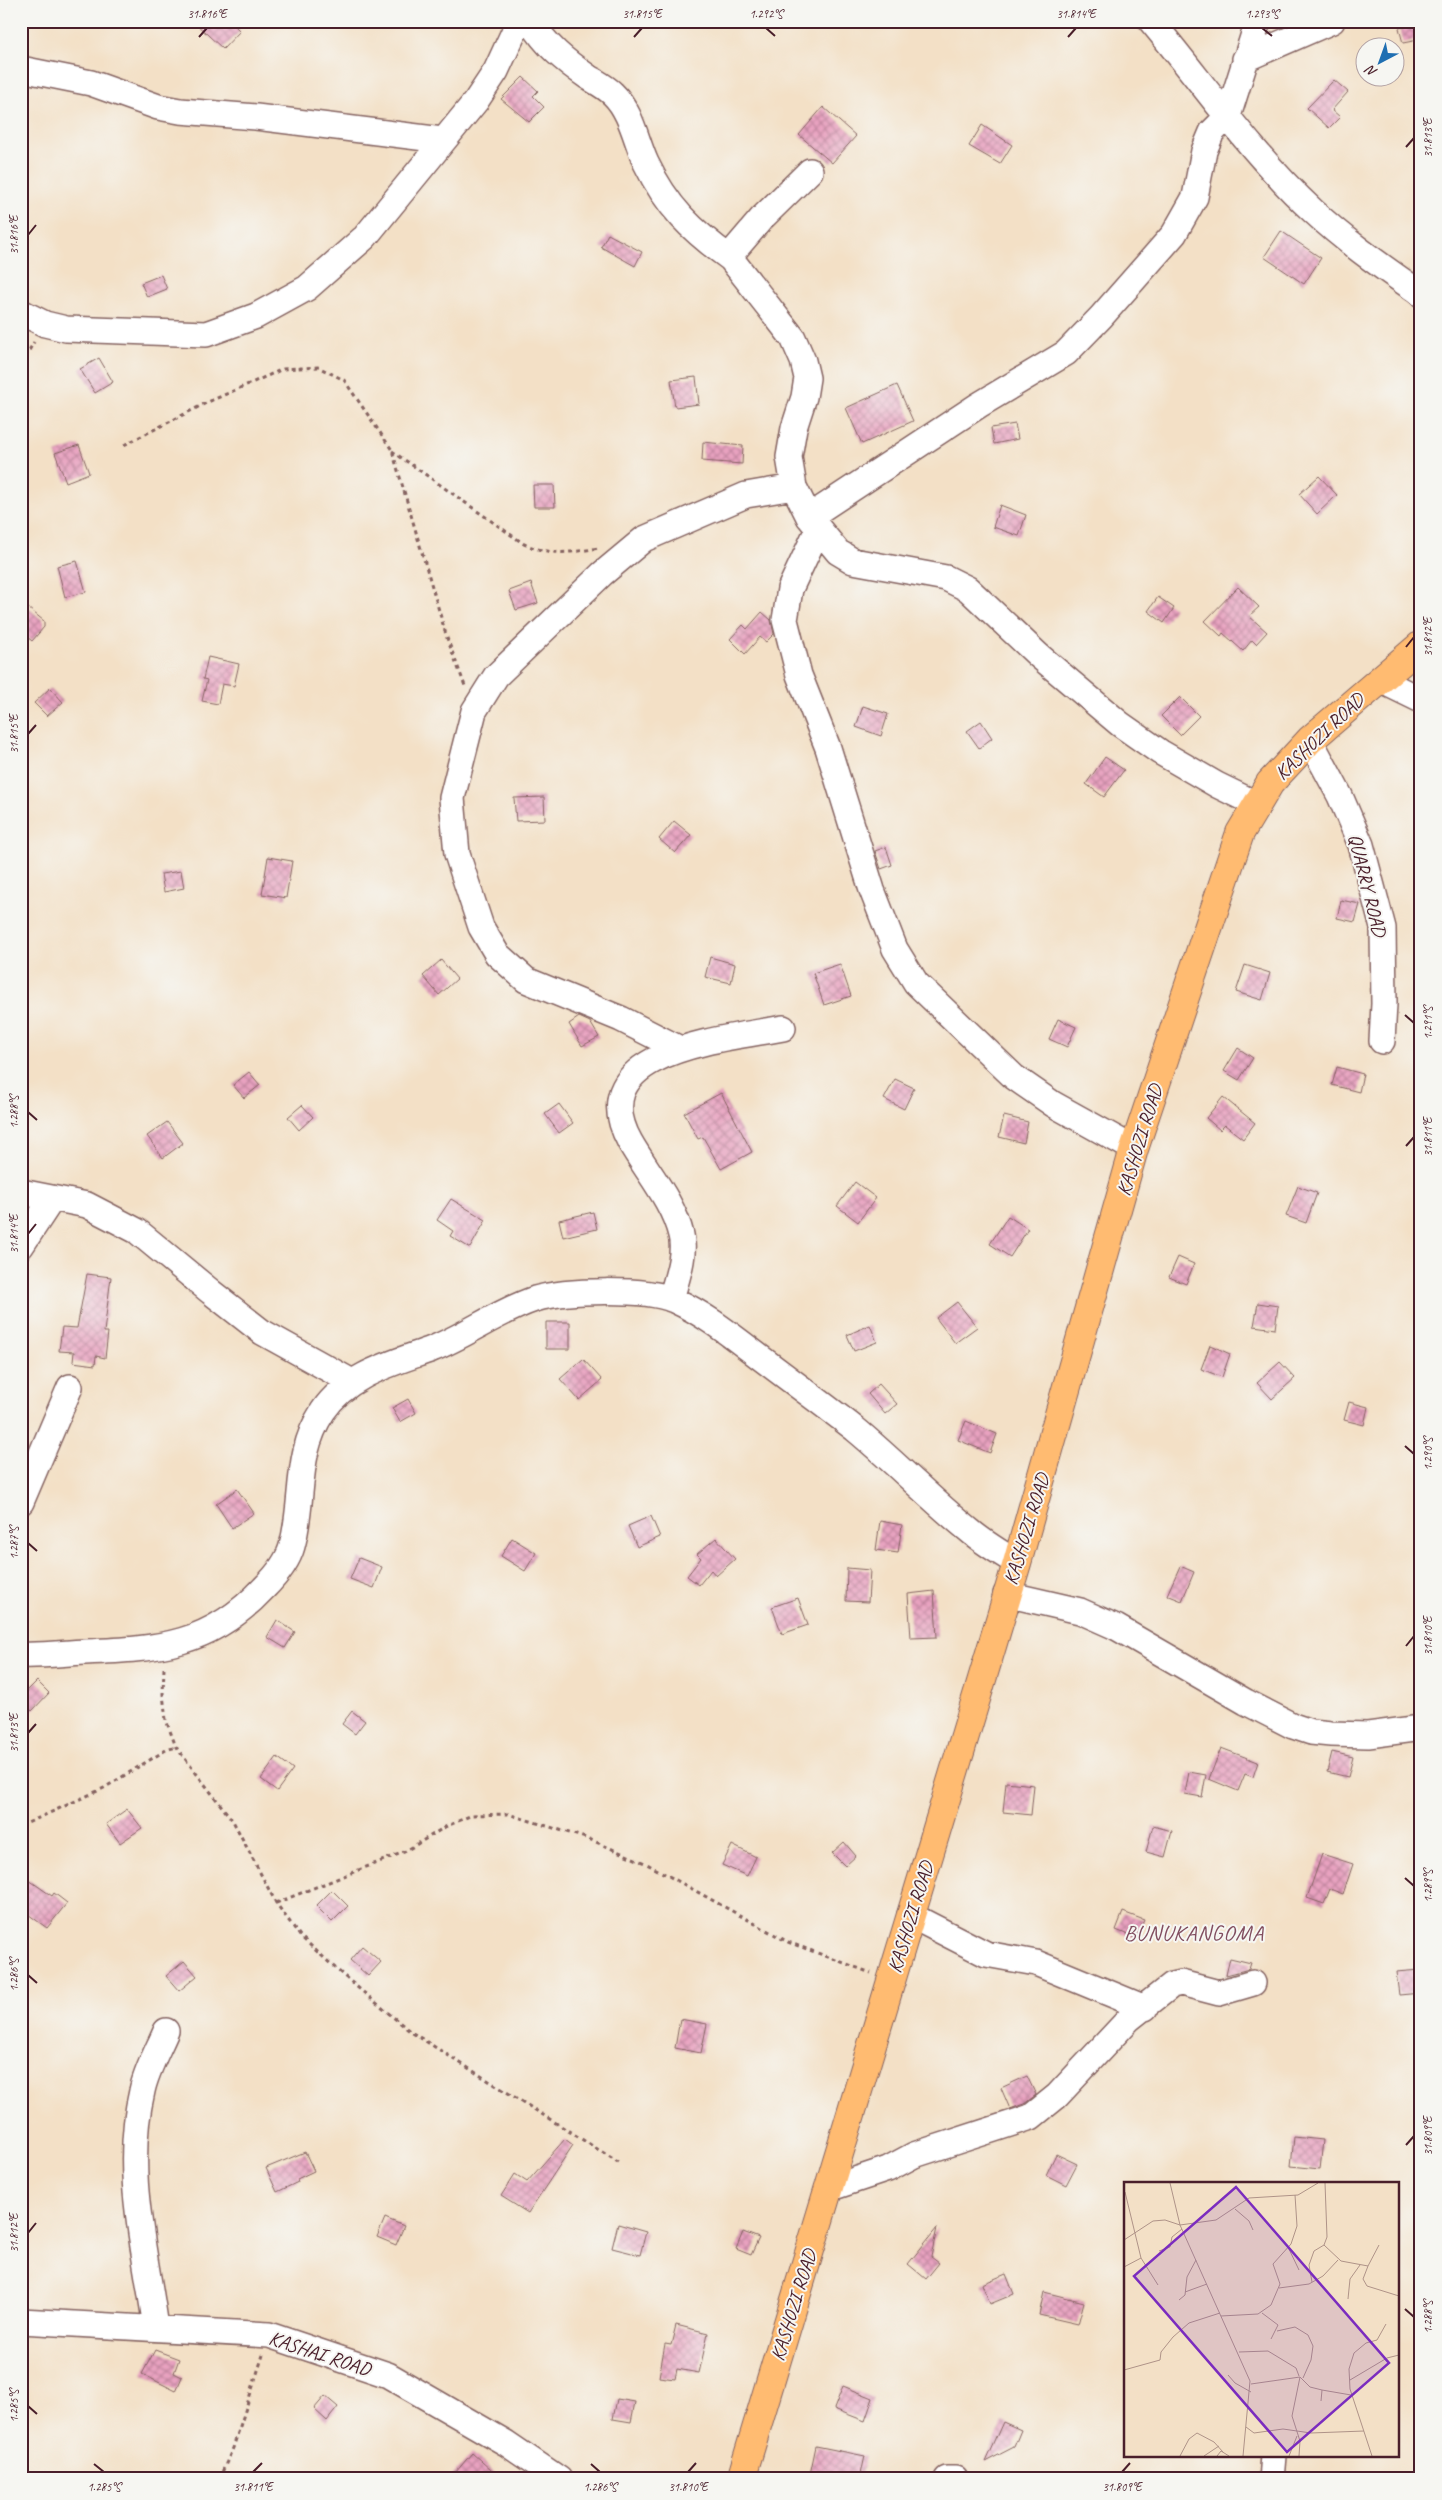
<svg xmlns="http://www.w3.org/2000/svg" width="1442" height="2500" viewBox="0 0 1442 2500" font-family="Caveat,sans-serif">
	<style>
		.building { fill: url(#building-cross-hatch) }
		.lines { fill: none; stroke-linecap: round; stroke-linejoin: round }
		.minor-casing { stroke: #856361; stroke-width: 28 }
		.major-casing { stroke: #856361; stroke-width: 30 }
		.path { stroke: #856361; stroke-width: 3; stroke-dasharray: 4 4; stroke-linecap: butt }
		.minor { stroke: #fff; stroke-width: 25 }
		.major { stroke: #ffbb71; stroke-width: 28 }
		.ticks { fill: none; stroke: #4a1f2b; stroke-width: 2 }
		.labels { text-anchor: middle; stroke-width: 4; stroke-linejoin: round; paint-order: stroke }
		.street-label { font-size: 20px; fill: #4a1f2b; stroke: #f6f6f2 }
		.quarter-label { font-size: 22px; letter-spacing: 1px; fill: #814d5f; stroke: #f6f6f2 }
		.inset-road { fill: none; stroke: #af9388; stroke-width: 1 }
		.view { fill: #7b2cbf; fill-opacity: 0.15; stroke: #7b2cbf; stroke-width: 2.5 }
		.inset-edge { fill: none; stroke: #4a1f2b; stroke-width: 2.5 }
		.neatline { fill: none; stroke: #4a1f2b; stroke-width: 2 }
		.ticks-label { font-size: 12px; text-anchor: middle; fill: #4a1f2b }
	</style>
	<defs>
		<pattern id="building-cross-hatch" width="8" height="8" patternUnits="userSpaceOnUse" patternTransform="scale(1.25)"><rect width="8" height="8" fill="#e8a2c0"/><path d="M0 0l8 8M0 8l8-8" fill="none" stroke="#be839c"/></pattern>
	</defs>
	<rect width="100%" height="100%" fill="#f6f6f2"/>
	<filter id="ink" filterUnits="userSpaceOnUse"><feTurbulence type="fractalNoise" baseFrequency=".02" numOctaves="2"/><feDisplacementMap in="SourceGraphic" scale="10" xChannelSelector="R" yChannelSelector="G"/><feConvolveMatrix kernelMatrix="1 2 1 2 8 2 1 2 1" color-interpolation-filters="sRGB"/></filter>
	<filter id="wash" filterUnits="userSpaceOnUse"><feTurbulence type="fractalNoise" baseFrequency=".0096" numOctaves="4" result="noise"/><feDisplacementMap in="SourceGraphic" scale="20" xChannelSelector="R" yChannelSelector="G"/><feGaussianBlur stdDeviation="1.12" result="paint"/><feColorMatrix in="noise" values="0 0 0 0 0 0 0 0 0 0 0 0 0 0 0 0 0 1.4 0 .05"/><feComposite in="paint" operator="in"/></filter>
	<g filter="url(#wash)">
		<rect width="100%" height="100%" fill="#f3e0c6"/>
		<g id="blocks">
			<path class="building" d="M193,21H230L240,31L223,49Z
				M1415,24L1418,40L1403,43L1399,28Z
				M523,77L538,91L533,96L544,107L529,122L501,99Z
				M1334,80L1348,92L1332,110L1340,117L1329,128L1307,108Z
				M823,107L856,136L832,163L799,135Z
				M982,125L1012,145L1000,164L969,146Z
				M1281,231L1321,258L1304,284L1264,257Z
				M608,234L642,252L635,266L601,247Z
				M161,275L167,289L147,297L141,283Z
				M99,358L113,382L95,393L80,369Z
				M696,377L699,404L675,407L671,380Z
				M897,385L913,421L862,444L846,408Z
				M1015,424L1018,439L994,444L991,428Z
				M703,442L743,446L742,464L702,461Z
				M79,445L89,473L66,482L55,453Z
				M1319,476L1337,495L1317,514L1299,494Z
				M533,485H554L555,507H534Z
				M1000,505L1026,515L1019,536L993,527Z
				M77,561L86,592L65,597L57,566Z
				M531,583L538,603L516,610L509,591Z
				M1238,587L1259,607L1249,616L1267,632L1256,644L1252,640L1243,651L1223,633L1221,636L1205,621Z
				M1158,597L1174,608L1164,623L1148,611Z
				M28,608L44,621V627L32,641L21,632V617Z
				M762,612L771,620L774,634L766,642L760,637L745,654L730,639L743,625L747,629Z
				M208,657L239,664L234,686L222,684L218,704L202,701L207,680L203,679Z
				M50,688L63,702L47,716L34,703Z
				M1180,697L1199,716L1180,735L1161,716Z
				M863,706L888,714L881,736L856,727Z
				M981,721L992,738L979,748L967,731Z
				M1105,757L1124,770L1104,797L1086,784Z
				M544,797L545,820L516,821L514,798Z
				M674,821L691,835L675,853L659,839Z
				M886,847L892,865L881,869L875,851Z
				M268,857L292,861L286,898L262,894Z
				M181,871L184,888L164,892L161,874Z
				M1341,900L1360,904L1355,922L1337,918Z
				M710,957L735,964L731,983L705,977Z
				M441,960L457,979L439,995L423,976Z
				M840,964L851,996L824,1005L813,973Z
				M1245,965L1270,973L1262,1000L1236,992Z
				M579,1017L590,1022L599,1037L582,1046L569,1024Z
				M1058,1019L1076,1027L1067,1047L1049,1039Z
				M1238,1048L1253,1058L1239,1080L1224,1071Z
				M1337,1067L1363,1074L1359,1092L1332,1085Z
				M249,1072L260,1085L244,1098L233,1085Z
				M895,1079L914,1088L904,1109L884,1099Z
				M721,1093L752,1152L721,1169L703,1137L698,1139L684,1113Z
				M1223,1097L1255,1123L1243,1139L1225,1125L1220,1130L1206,1118Z
				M559,1104L573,1123L559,1133L545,1114Z
				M302,1105L313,1117L299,1130L288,1117Z
				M1004,1116L1028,1122L1024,1143L999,1137Z
				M167,1122L183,1143L163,1158L147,1136Z
				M855,1182L876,1198L858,1222L837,1206Z
				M1298,1186L1317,1193L1306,1223L1286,1216Z
				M451,1199L486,1220L470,1248L450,1236L453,1231L437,1220Z
				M593,1212L597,1229L563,1237L559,1220Z
				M1008,1216L1028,1229L1010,1257L990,1244Z
				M1178,1257L1194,1264L1186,1284L1169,1277Z
				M87,1274L111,1277L104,1332H108L105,1358L96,1356L95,1365L73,1362L74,1352L59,1351L62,1327L77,1328Z
				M957,1302L977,1327L955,1343L936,1318Z
				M1258,1303L1278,1306L1275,1329L1254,1326Z
				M546,1322H570V1349H546Z
				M870,1325L877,1342L854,1351L847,1335Z
				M1210,1345L1230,1354L1222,1377L1201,1369Z
				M583,1359L602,1380L579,1400L560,1379Z
				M1280,1362L1295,1378L1272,1399L1257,1383Z
				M879,1384L897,1404L885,1414L868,1394Z
				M408,1399L416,1413L400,1422L392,1408Z
				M1349,1402L1368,1407L1364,1425L1344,1420Z
				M966,1421L997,1434L990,1453L958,1440Z
				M237,1489L254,1513L232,1528L216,1504Z
				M651,1516L660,1537L637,1547L628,1526Z
				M880,1521L902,1525L898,1553L876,1550Z
				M512,1538L536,1553L525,1571L501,1556Z
				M716,1538L735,1559L716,1576L711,1570L699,1585L687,1576L701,1558L697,1554Z
				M359,1558L382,1567L374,1588L350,1579Z
				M1180,1566L1194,1572L1182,1601L1167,1595Z
				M847,1568L870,1570L868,1602L846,1601Z
				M934,1591L937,1637L911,1638L908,1594Z
				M798,1598L808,1625L782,1634L772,1607Z
				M277,1620L295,1632L285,1648L267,1637Z
				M37,1681L49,1693L32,1711L21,1701V1697Z
				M352,1711L365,1721L355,1734L342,1724Z
				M1221,1748L1258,1762L1253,1777L1245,1774L1238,1791L1209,1779Z
				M1332,1752L1353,1757L1348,1777L1327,1772Z
				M277,1757L293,1769L277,1791L261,1779Z
				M1189,1772L1206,1775L1202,1797L1185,1794Z
				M1006,1782L1034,1785L1031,1815L1003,1812Z
				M127,1809L142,1828L120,1843L106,1824Z
				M1153,1826L1172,1831L1165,1857L1146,1852Z
				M844,1842L856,1856L845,1866L832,1853Z
				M732,1845L756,1857L747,1876L722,1865Z
				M1322,1854L1353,1864L1343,1894L1330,1889L1324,1904L1307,1898Z
				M29,1880L52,1896L54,1893L67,1903L47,1928L21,1909V1891Z
				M332,1890L348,1906L332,1922L316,1906Z
				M1123,1912L1144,1920L1136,1938L1116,1930Z
				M362,1946L381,1962L368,1976L350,1960Z
				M1230,1958L1251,1963L1249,1969L1226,1975Z
				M184,1961L197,1976L179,1991L166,1976Z
				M1420,1970L1421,1993L1399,1995L1396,1972Z
				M680,2019L707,2024L701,2053L675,2048Z
				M1027,2076L1036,2095L1024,2104L1010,2109L1001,2088Z
				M1294,2137L1323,2140L1320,2169L1291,2166Z
				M565,2139L573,2145L528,2213L501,2196L515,2174L527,2182Z
				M305,2152L314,2171L297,2179L298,2182L277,2192L266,2168Z
				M1056,2154L1077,2164L1066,2185L1046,2175Z
				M385,2218L404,2226L396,2245L377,2237Z
				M618,2224L646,2232L640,2255L612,2248Z
				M937,2228L931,2257L939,2263L926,2279L908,2264Z
				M743,2232L759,2238L751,2255L736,2249Z
				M1006,2274L1014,2294L990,2304L982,2284Z
				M1044,2292L1084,2302L1078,2324L1039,2315Z
				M676,2325L708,2333L699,2373L677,2369L675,2379L659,2377L665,2344L671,2345Z
				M155,2350L179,2359L174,2373L182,2377L176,2391L142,2374Z
				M843,2386L873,2398L865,2421L834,2409Z
				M325,2396L338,2407L327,2421L314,2409Z
				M617,2399L635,2402L631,2422L613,2419Z
				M1003,2422L1021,2430L1014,2447L985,2462Z
				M816,2446L865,2456L860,2479L834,2476V2479H809Z
				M472,2453L501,2479H450Z"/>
		</g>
	</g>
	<g filter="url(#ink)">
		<use href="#blocks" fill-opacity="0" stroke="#856361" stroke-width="1"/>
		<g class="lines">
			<defs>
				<path id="minor" d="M531,21C546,46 565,61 588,77C596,82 606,87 613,94C631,111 636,141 646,163C667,207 692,231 731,259
					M1151,21C1204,84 1252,155 1313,211C1346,242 1384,268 1421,294
					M1245,59L1332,21
					M21,69L91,83L158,107L180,111L256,117L442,140
					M810,171L762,218L733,252L731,259L793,338L803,361L807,378L804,397L794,428L789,457L794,487L809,517L838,552L853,561L946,578L968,589L1038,655L1120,724L1160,752L1217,785L1256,804
					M21,312L45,324L66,329L206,334L256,316L307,288L365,237L476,101L496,71L519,21
					M809,517L979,405L1066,353L1101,317L1174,234L1195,197L1204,151L1212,132L1228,116L1258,21
					M818,529L790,589L785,620L799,675L828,748L872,890L895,949L916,983L1014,1077L1053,1104L1134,1149
					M1380,680L1421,700
					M1310,740L1340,796L1361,845L1383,928L1384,1004L1382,1041
					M678,1048L621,1019L526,980L497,954L481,927L457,854L452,798L474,711L496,676L602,574L644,539L746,495L794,487
					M21,1192L87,1205L137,1231L211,1292L262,1332L352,1382
					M21,1246L52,1199
					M671,1299C676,1280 686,1255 681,1235C673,1201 647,1172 630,1142C579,1049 728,1039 783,1028
					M21,1502L70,1387
					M1006,1594L1080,1611L1116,1627L1246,1702L1293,1726L1311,1732L1331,1734L1368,1735L1421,1728
					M21,1655C43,1656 63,1653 85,1652C159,1649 210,1646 264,1588C275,1577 288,1561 292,1546C305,1499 294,1455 323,1411C348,1374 394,1363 432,1349C467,1335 499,1311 535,1299C565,1290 646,1288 674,1300C709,1316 738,1341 769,1364C798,1386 827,1407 855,1429C895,1462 930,1499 970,1531C984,1543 1001,1553 1017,1563
					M910,1915L986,1954L1036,1963L1145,2008
					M828,2189L888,2169L914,2155L1031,2117L1057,2096L1129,2019L1172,1985L1181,1983L1219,1993L1253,1983
					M21,2321L269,2335L388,2375L506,2443L559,2479
					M156,2328C145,2248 123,2171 142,2091C146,2071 158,2050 166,2031
					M947,2479H955
					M1271,2479L1273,2456"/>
				<path id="major" d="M741,2479L1017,1563L1134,1149L1240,833L1270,783L1310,740L1421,645"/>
			</defs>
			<use href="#minor" class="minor-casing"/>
			<use href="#major" class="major-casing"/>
			<path class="path" d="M21,364L34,342
				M124,445L208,402L283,369L318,367L344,380L392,450L447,638L465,686
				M392,451L524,544C552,556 569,553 599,548
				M164,1668L163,1694L166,1720L176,1747L233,1821L276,1903L300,1936L344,1976L411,2032L618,2162
				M21,1826L104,1788L166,1750L176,1747
				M276,1903L404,1852L445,1827L472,1815L508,1814L589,1839L647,1864L788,1942L871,1973
				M219,2479L233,2448L263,2355"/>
			<use href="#minor" class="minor"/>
			<use href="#major" class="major"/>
		</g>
	</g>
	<path class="ticks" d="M766,28L775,36M1262,28L1272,36M199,37L207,28M634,37L642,28M1068,37L1076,28M1406,147L1414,138M28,235L36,225M1406,647L1414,637M28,734L36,725M1405,1015L1414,1023M28,1112L37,1120M1406,1146L1414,1137M28,1234L36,1224M1405,1446L1414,1454M28,1543L37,1551M1406,1646L1414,1636M28,1733L36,1724M1405,1878L1414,1886M28,1975L37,1983M1406,2145L1414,2136M28,2233L36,2223M1405,2309L1414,2317M28,2406L37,2414M94,2464L104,2472M591,2464L600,2472M253,2472L262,2463M688,2472L696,2463M1122,2472L1130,2463"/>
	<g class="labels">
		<g class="street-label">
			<text transform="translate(1319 736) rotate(-44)" y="7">KASHOZI ROAD</text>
			<text transform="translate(1368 885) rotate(76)" y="7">QUARRY ROAD</text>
			<text transform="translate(1139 1140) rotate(-73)" y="7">KASHOZI ROAD</text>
			<text transform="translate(1026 1529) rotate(-73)" y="7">KASHOZI ROAD</text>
			<text transform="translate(910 1917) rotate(-73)" y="7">KASHOZI ROAD</text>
			<text transform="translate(793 2305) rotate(-73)" y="7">KASHOZI ROAD</text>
			<text transform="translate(320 2353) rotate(18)" y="7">KASHAI ROAD</text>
		</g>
		<g class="quarter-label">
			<text x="1194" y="1940">BUNUKANGOMA</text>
		</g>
	</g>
	<g transform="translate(1124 2182)">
		<rect width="275" height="275" fill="#f3e0c6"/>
		<path class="inset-road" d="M46,1L56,43L126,199L119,274M1,10L17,76L34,103M111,27L125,39L129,48M0,58L29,39L41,38L56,43L92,38L125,16L174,13L194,1M200,63L217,79L244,84L255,63M164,65L175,88M35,69L46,65L48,55L58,47M244,84L239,97L243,104L275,114M0,85L17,76M188,100L185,83L190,69L200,63L203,55L201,1M155,106L185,102L199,94L214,78M61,110L83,102M224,117L226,97L236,83M55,118L61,113L63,95L72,78M138,131L154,143L147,157M97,134L134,132L147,123L156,102L149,82L167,62L173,44L171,13M153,149L171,145L184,153L189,164L187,178L179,196M115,170L144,169L172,186L175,194M0,188L36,178L37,170L49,155L65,141L96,131M104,193L111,201L127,210M226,198L263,176L275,173M127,202L176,195L186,205L198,208L197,219M198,208L227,213M122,245L130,251L159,247L187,251L240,249M56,274L65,257L73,251L90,260L99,270M80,274L95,264M93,274L97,269L105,274M165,274L173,254M175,274L176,259L168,234L176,195M248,274L226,207L225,187L230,171L242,161L253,158L262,142"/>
		<path class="view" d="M112,5L265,181L163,270L10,94Z"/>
		<rect width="275" height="275" class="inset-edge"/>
	</g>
	<rect width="1442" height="2500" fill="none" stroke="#f6f6f2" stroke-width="55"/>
	<g transform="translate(1380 62) rotate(221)"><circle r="24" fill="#f6f6f2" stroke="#b1a0a2"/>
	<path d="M0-4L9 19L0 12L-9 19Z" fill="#1f6fb2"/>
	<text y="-8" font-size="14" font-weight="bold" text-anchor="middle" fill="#4a1f2b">N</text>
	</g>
	<rect x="28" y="28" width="1386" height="2444" class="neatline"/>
	<g class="ticks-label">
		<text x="207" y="18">31.816°E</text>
		<text x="642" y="18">31.815°E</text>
		<text x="766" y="18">1.292°S</text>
		<text x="1076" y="18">31.814°E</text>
		<text x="1262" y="18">1.293°S</text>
		<text transform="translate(1428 138) rotate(-90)" y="4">31.813°E</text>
		<text transform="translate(14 235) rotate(-90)" y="4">31.816°E</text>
		<text transform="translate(1428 637) rotate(-90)" y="4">31.812°E</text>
		<text transform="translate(14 734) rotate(-90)" y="4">31.815°E</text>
		<text transform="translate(1428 1023) rotate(-90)" y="4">1.291°S</text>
		<text transform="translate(14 1112) rotate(-90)" y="4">1.288°S</text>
		<text transform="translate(1428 1137) rotate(-90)" y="4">31.811°E</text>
		<text transform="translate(14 1234) rotate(-90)" y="4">31.814°E</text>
		<text transform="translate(1428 1454) rotate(-90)" y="4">1.290°S</text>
		<text transform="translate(14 1543) rotate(-90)" y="4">1.287°S</text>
		<text transform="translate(1428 1636) rotate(-90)" y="4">31.810°E</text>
		<text transform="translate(14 1733) rotate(-90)" y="4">31.813°E</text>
		<text transform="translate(1428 1886) rotate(-90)" y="4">1.289°S</text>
		<text transform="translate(14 1975) rotate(-90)" y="4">1.286°S</text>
		<text transform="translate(1428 2136) rotate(-90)" y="4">31.809°E</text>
		<text transform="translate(14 2233) rotate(-90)" y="4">31.812°E</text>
		<text transform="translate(1428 2317) rotate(-90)" y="4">1.288°S</text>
		<text transform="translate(14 2406) rotate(-90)" y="4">1.285°S</text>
		<text x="104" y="2491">1.285°S</text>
		<text x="253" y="2491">31.811°E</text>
		<text x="600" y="2491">1.286°S</text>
		<text x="688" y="2491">31.810°E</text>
		<text x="1122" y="2491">31.809°E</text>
	</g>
</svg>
